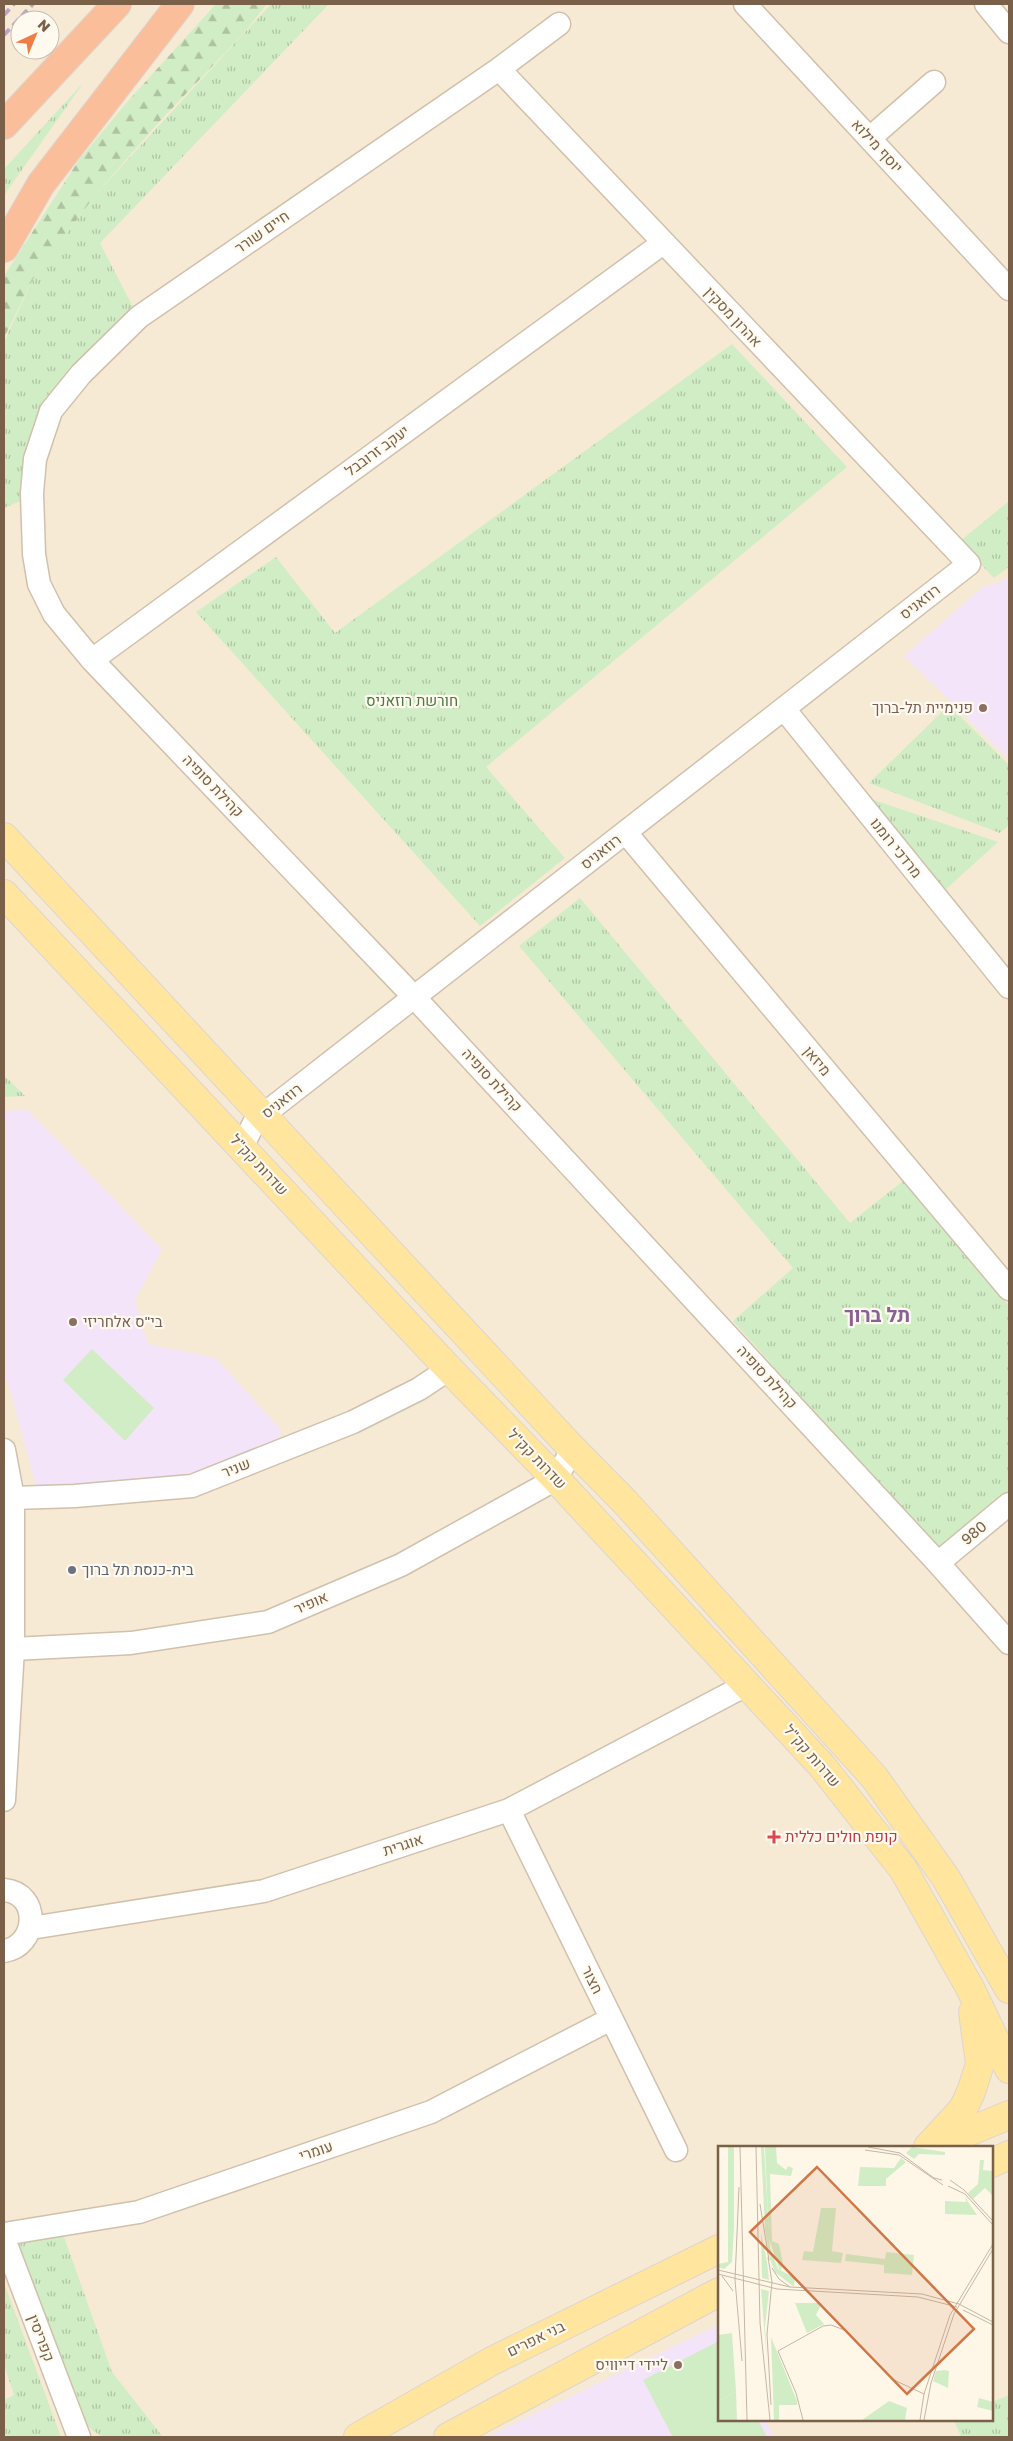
<svg xmlns="http://www.w3.org/2000/svg" width="1013" height="2441" viewBox="0 0 1013 2441" font-family="'Golos Text',Heebo,sans-serif">
	<style>
		.residential { fill: #f6ead5; fill-rule: evenodd }
		.education { fill: #f4e4fa }
		.grass { fill: url(#grass-tufts) }
		.forest { fill: url(#forest-firs) }
		.pitch { fill: #d1edc5 }
		.lines { fill: none; stroke-linecap: round; stroke-linejoin: round }
		.minor-casing { stroke: #d1c0ac; stroke-width: 25 }
		.major-casing { stroke: #dcd6d0; stroke-width: 30 }
		.highway-casing { stroke: #dcd6d0; stroke-width: 30 }
		.minor { stroke: #fff; stroke-width: 22 }
		.major { stroke: #ffe59d; stroke-width: 28 }
		.highway { stroke: #fbbe9b; stroke-width: 28 }
		.rail { stroke: #bca4c9; stroke-width: 4; stroke-dasharray: 8 5; stroke-linecap: butt }
		.education-dot { fill: #8d6e63; stroke: #fffaef; stroke-width: 2 }
		.worship-dot { fill: #6b7280; stroke: #fffaef; stroke-width: 2 }
		.health-dot { fill: #e0444e; stroke: #fffaef; stroke-width: 2 }
		.labels { text-anchor: middle; stroke-width: 4.5; stroke-linejoin: round; paint-order: stroke }
		.street-label { font-size: 15px; fill: #7a6049; stroke: #fffaef }
		.park-label { font-size: 15px; fill: #497a3e; stroke: #fffaef }
		.education-label { font-size: 15px; fill: #785e54; stroke: #fffaef; text-anchor: end }
		.worship-label { font-size: 15px; fill: #5b616d; stroke: #fffaef; text-anchor: start }
		.health-label { font-size: 15px; fill: #be3a42; stroke: #fffaef; text-anchor: start }
		.district-label { font-size: 20px; font-weight: bold; fill: #8a6196; stroke: #fffaef }
		.inset-road { fill: none; stroke: #c5b6a3; stroke-width: 1 }
		.view { fill: #d17647; fill-opacity: 0.15; stroke: #d17647; stroke-width: 2.5 }
		.inset-edge { fill: none; stroke: #7a6049; stroke-width: 2.5 }
	</style>
	<defs>
		<pattern id="grass-tufts" width="24" height="20" patternUnits="userSpaceOnUse" patternTransform="scale(1.25)"><rect width="24" height="20" fill="#d1edc5"/><path d="M3 7l-1-3M5 7V3M7 7l1-3M15 17l-1-3M17 17v-4M19 17l1-3" fill="none" stroke="#afc3a2"/></pattern>
		<pattern id="forest-firs" width="22" height="20" patternUnits="userSpaceOnUse" patternTransform="scale(1.25)"><rect width="22" height="20" fill="#d1edc5"/><path d="M5 1l3.5 6h-7zM16 11l3.5 6h-7z" fill="#afc3a2"/></pattern>
	</defs>
	<rect width="100%" height="100%" fill="#fef7e8"/>
	<path class="residential" d="M4,4H1009V2437H4ZM20,20H50V50H20ZM719,2147H992V2420H719Z"/>
	<path class="education" d="M1009,575V759L904,656L984,586L999,583Z
		M28,1110L162,1249L135,1300L148,1344L216,1358L282,1431L267,1456L194,1485L39,1497L8,1382L4,1374V1111Z
		M718,2325L719,2420H765L774,2437H487Z"/>
	<path class="grass" d="M271,4H329L100,243L136,313L70,380L23,500L4,508V342L33,279L96,194Z
		M84,82L7,191L4,197V169Z
		M732,344L847,467L486,767L565,858L480,926L196,612L276,557L335,633Z
		M1009,501V567L994,578L959,542Z
		M949,705L1009,765V825L1000,833L869,783Z
		M868,798L998,842L943,892Z
		M580,898L850,1223L904,1180L1009,1306V1492L939,1552L733,1321L793,1268L519,946Z
		M4,1075L25,1096L4,1097Z
		M63,2234L112,2372L163,2437H102L83,2423L14,2244Z
		M4,2283L61,2437H4V2400L14,2395L4,2365Z
		M1009,2395V2437H961L954,2420H992V2402Z"/>
	<path class="forest" d="M216,4H267L243,34L160,121L96,194L33,279L4,338V276L79,160L128,101Z"/>
	<path class="pitch" d="M92,1349L154,1408L125,1441L63,1380Z
		M717,2342L719,2347V2420H758L767,2437H673L671,2434L643,2380Z"/>
	<g class="lines">
		<defs>
			<path id="minor" d="M745,4L1009,289
				M986,4L1009,32
				M559,24L499,69L139,317L81,374L51,411L35,459L32,493L34,554L39,584L54,614L92,660L415,998L938,1563L1009,1643
				M870,138L934,82
				M92,660L663,243
				M784,709L1009,987
				M626,833L1009,1289
				M242,1147L254,1123L263,1115L969,564L499,69
				M4,1450L13,1498V1649L4,1800
				M4,1497L13,1498L75,1496L192,1486L353,1422L419,1389L449,1369
				M938,1563L1009,1504
				M4,1648L13,1649L131,1643L268,1622L401,1565L556,1479L568,1457V1444
				M509,1810L676,2150
				M4,1890C41,1893 38,1946 4,1951
				M31,1928L264,1891L509,1810L748,1684
				M4,2234L139,2212L431,2112L611,2019
				M4,2239L79,2437"/>
			<path id="major" d="M4,837L568,1444L625,1502L874,1777L946,1878L1009,1989
				M4,894L449,1369L556,1479L822,1766L903,1869L970,1988L1009,2069
				M928,2147L963,2109L971,2092L980,2064L973,2012
				M932,2147L1009,2115
				M992,2163L1009,2155
				M358,2437L492,2361L719,2249
				M448,2437L719,2292"/>
			<path id="highway" d="M4,125L117,4
				M4,248L41,184L180,4"/>
		</defs>
		<use href="#minor" class="minor-casing"/>
		<use href="#major" class="major-casing"/>
		<use href="#highway" class="highway-casing"/>
		<use href="#minor" class="minor"/>
		<use href="#major" class="major"/>
		<use href="#highway" class="highway"/>
		<path class="rail" d="M4,15L14,4
			M4,35L33,4"/>
	</g>
	<g class="education-dot">
		<circle cx="983" cy="708" r="5"/>
		<circle cx="73" cy="1322" r="5"/>
		<circle cx="678" cy="2365" r="5"/>
	</g>
	<circle class="worship-dot" cx="72" cy="1570" r="5"/>
	<path class="health-dot" d="M771.5 1829.5h5v5h5v5h-5v5h-5v-5h-5v-5h5z"/>
	<g class="labels">
		<g class="street-label">
			<text transform="translate(877 146) rotate(47)" y="5">יוסף מילוא</text>
			<text transform="translate(262 232) rotate(-35)" y="5">חיים שורר</text>
			<text transform="translate(733 317) rotate(47)" y="5">אהרון מסקין</text>
			<text transform="translate(377 451) rotate(-36)" y="5">יעקב זרובבל</text>
			<text transform="translate(920 602) rotate(-38)" y="5">רוזאניס</text>
			<text transform="translate(213 786) rotate(46)" y="5">קהילת סופיה</text>
			<text transform="translate(896 848) rotate(51)" y="5">מרדכי רומנו</text>
			<text transform="translate(601 852) rotate(-38)" y="5">רוזאניס</text>
			<text transform="translate(817 1061) rotate(50)" y="5">מיזאן</text>
			<text transform="translate(492 1080) rotate(47)" y="5">קהילת סופיה</text>
			<text transform="translate(282 1101) rotate(-38)" y="5">רוזאניס</text>
			<text transform="translate(259 1165) rotate(47)" y="5">שדרות קק"ל</text>
			<text transform="translate(767 1377) rotate(47)" y="5">קהילת סופיה</text>
			<text transform="translate(537 1459) rotate(46)" y="5">שדרות קק"ל</text>
			<text transform="translate(236 1468) rotate(-22)" y="5">שניר</text>
			<text transform="translate(974 1533) rotate(-40)" y="5">980</text>
			<text transform="translate(311 1603) rotate(-23)" y="5">אופיר</text>
			<text transform="translate(812 1756) rotate(49)" y="5">שדרות קק"ל</text>
			<text transform="translate(403 1845) rotate(-18)" y="5">אוגרית</text>
			<text transform="translate(592 1980) rotate(64)" y="5">חצור</text>
			<text transform="translate(316 2151) rotate(-19)" y="5">עומרי</text>
			<text transform="translate(41 2338) rotate(69)" y="5">קפריסין</text>
			<text transform="translate(536 2339) rotate(-26)" y="5">בני אפרים</text>
		</g>
		<g class="park-label">
			<text x="412" y="706">חורשת רוזאניס</text>
		</g>
		<g class="education-label">
			<text x="973" y="713">פנימיית תל-ברוך</text>
			<text x="83" y="1327" text-anchor="start">בי"ס אלחריזי</text>
			<text x="668" y="2370">ליידי דייוויס</text>
		</g>
		<g class="worship-label">
			<text x="82" y="1575">בית-כנסת תל ברוך</text>
		</g>
		<g class="health-label">
			<text x="785" y="1842">קופת חולים כללית</text>
		</g>
		<g class="district-label">
			<text x="877" y="1322">תל ברוך</text>
		</g>
	</g>
	<g transform="translate(718 2146)">
		<rect width="275" height="275" fill="#fef7e8"/>
		<path d="M47,1H58L59,17L68,24L70,20L75,22L73,30L52,28L54,95L61,98L65,118L62,125L51,93ZM194,1L227,6V9L201,8L196,13L188,7ZM183,12L188,16L168,33V40H140L142,21L176,22ZM262,14H266L265,24L275,25V50L267,42L255,53L250,47L260,38ZM103,62H118L114,105L125,107L123,117L84,114L86,105L95,106ZM43,86L49,116L51,134L44,132ZM168,106L196,109L194,129L166,127V119L127,115L128,108L167,113ZM43,143L51,145L47,181L49,216ZM77,157H104L98,169L106,178L89,187ZM53,191L79,255V259H61V274H56ZM227,224L231,225L230,242L215,235L218,225ZM261,252L275,256V265L259,261ZM171,255L189,262L187,274H144Z" fill="#d1edc5"/>
		<path d="M10,1H16V81L14,116L6,123L0,121V118L10,116ZM43,1H46L52,102L60,123L77,132L76,141L57,126L52,113L47,84ZM248,53L259,69L227,68V55L248,56ZM14,187L18,245L0,256V189Z" fill="#d1edc5"/>
		<path d="M18,245L19,274H0V256Z" fill="#d1edc5"/>
		<path class="inset-road" d="M22,1L29,274M38,1L42,177L52,274M150,1L182,7L216,32L224,34M147,4L181,9L225,39M232,34L246,44L275,75M230,40L247,48L275,79M21,41L17,134L24,215M42,58L51,114M50,111L54,136L49,188L53,259M54,122L61,133L72,141M0,124L72,141L204,148L241,158M0,128L59,143L200,151L239,161M4,130L15,145M241,158L275,176M245,164L275,179M157,216L176,234L206,248M85,274L78,247L60,205L105,180L113,179L129,185L153,212M202,274L206,248L232,169L275,98M206,274L213,237L236,168L275,103"/>
		<path class="view" d="M99,21L256,183L189,248L32,86Z"/>
		<rect width="275" height="275" class="inset-edge"/>
	</g>
	<rect width="1013" height="2441" fill="none" stroke="#7a6049" stroke-width="10"/>
	<g transform="translate(35 35) rotate(44)"><circle r="24" fill="#fffaef" stroke="#cabcad"/>
	<path d="M0-4L9 19L0 12L-9 19Z" fill="#ee7d46"/>
	<text y="-8" font-size="14" font-weight="bold" text-anchor="middle" fill="#7a6049">N</text>
	</g>
</svg>
